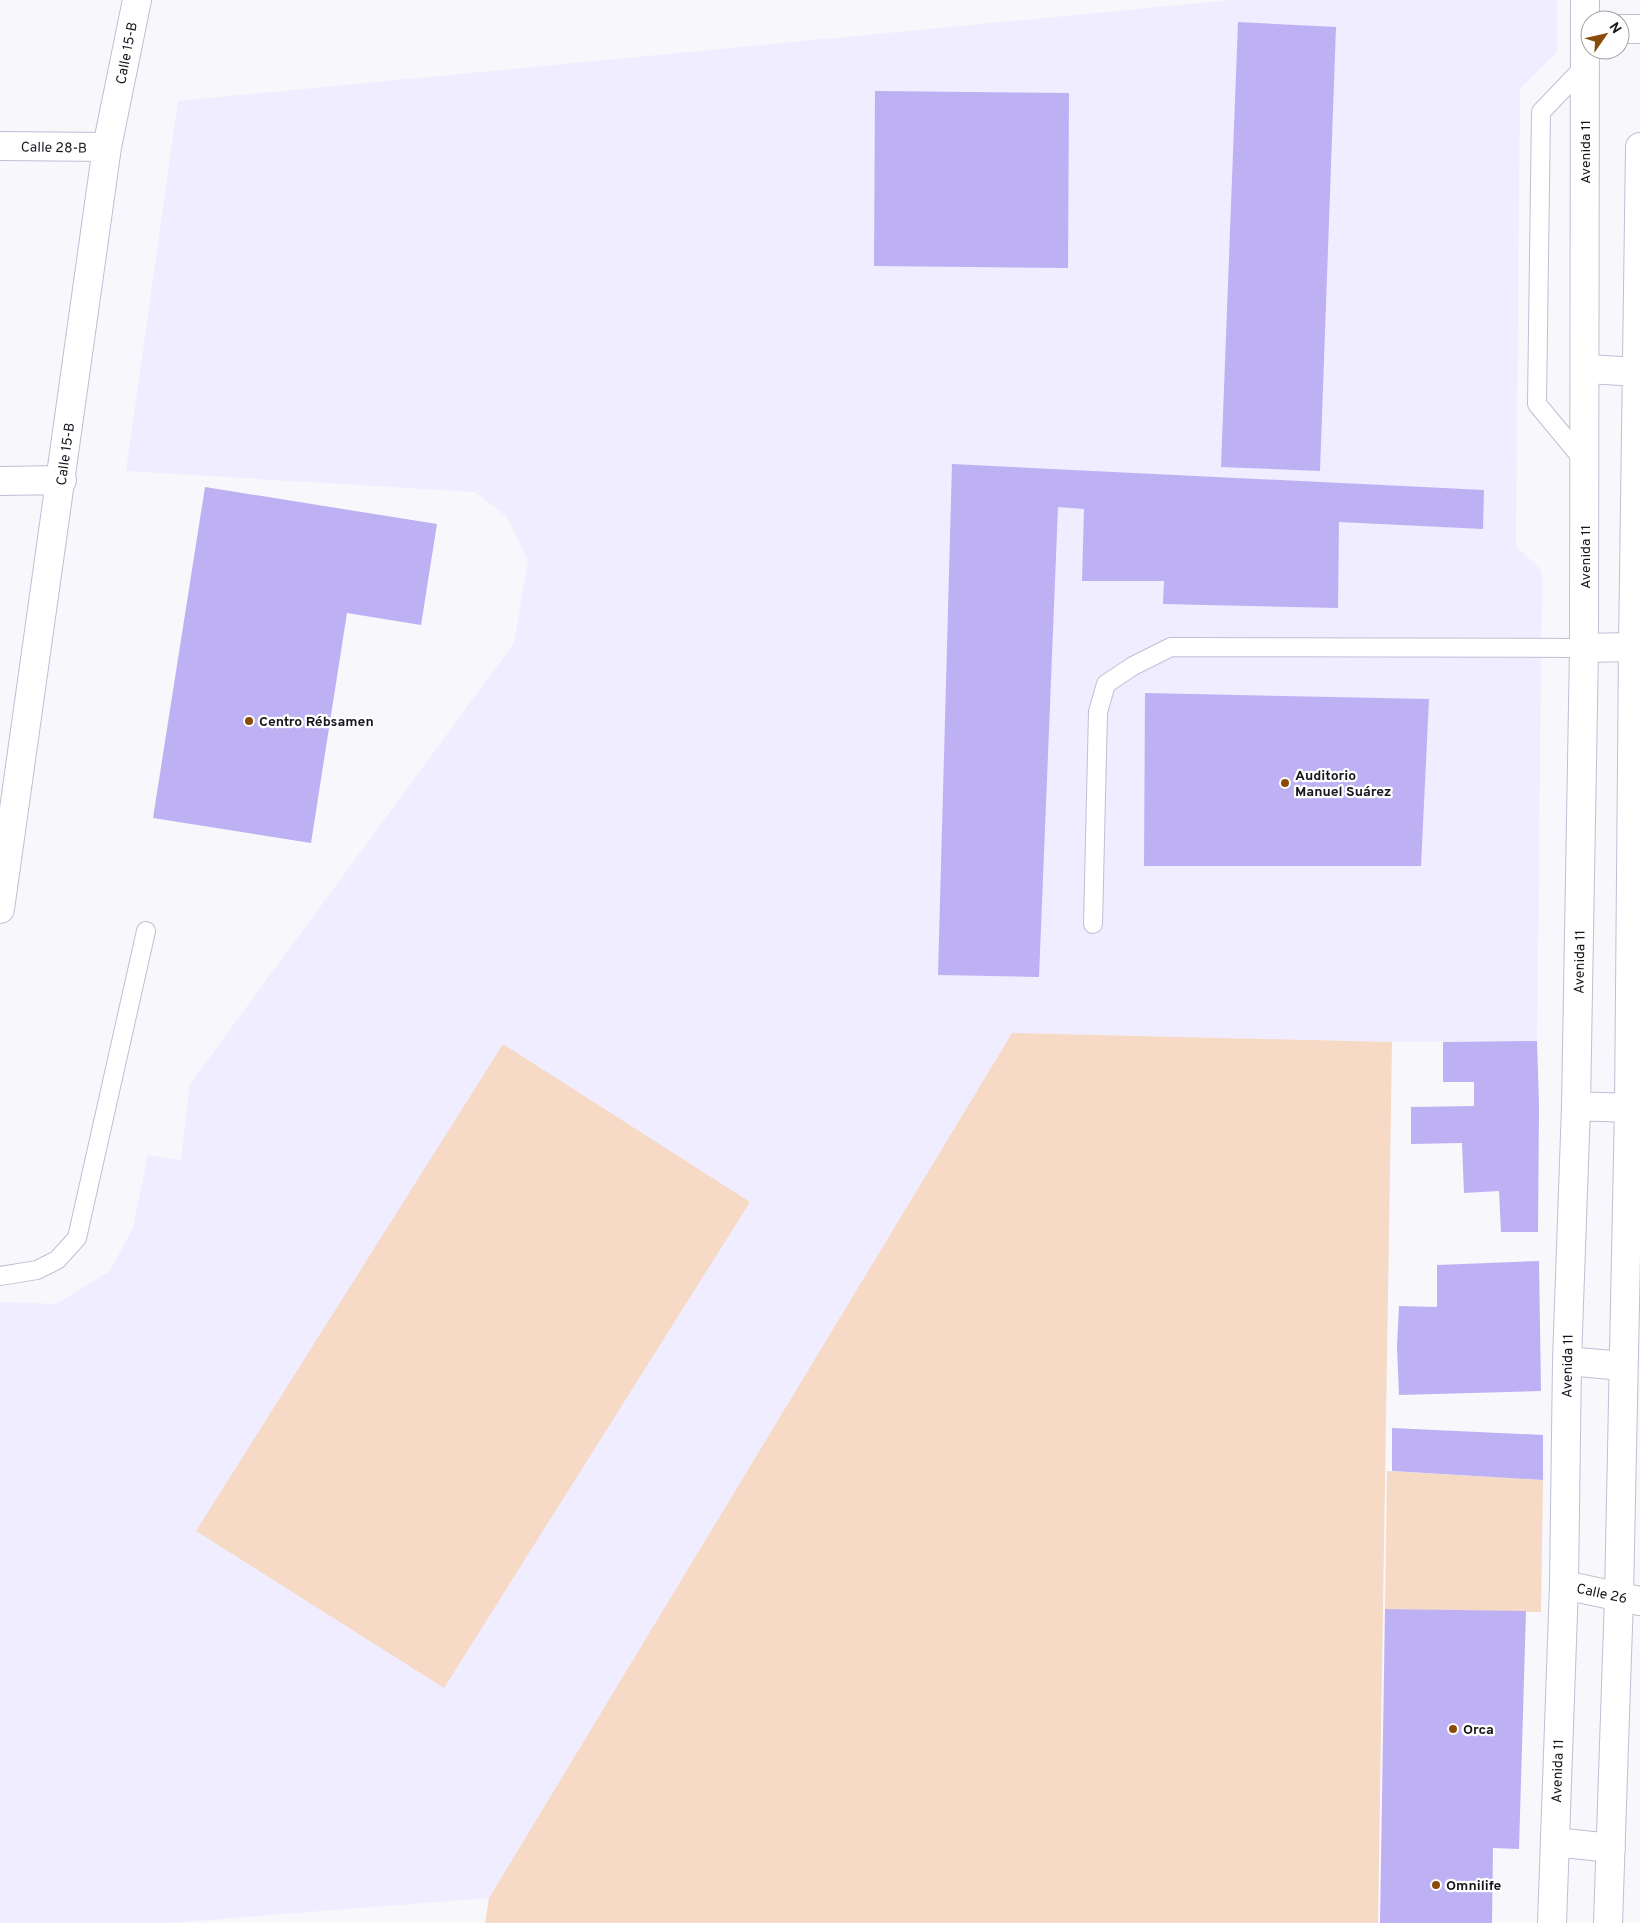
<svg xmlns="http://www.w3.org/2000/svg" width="1640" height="1923" viewBox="0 0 1640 1923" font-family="Overpass,sans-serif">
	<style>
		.built { fill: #efedff }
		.green { fill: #f6dac5 }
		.building { fill: #bdb1f4 }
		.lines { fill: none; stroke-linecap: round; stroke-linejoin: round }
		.lane-casing { stroke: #c1bed3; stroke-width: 20 }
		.street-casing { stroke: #c1bed3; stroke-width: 30 }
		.primary-casing { stroke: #c1bed3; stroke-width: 30 }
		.lane { stroke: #fff; stroke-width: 18 }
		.street { stroke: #fff; stroke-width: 28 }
		.primary { stroke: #fff; stroke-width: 28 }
		.poi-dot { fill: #884b09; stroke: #fff; stroke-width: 2 }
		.labels { text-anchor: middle; stroke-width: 4.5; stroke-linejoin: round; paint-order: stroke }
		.street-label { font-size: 14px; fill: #17161d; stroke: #fff }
		.poi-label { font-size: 14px; font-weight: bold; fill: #17161d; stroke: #fff; text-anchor: start }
	</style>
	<rect width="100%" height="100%" fill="#f8f7fc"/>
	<path class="built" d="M1232,0H1557V52L1520,89L1516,546L1542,571L1537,1041L1392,1042L1012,1033L489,1898L169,1923H0V1302L56,1304L110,1271L133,1228L148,1155L181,1160L190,1084L514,643L528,561L507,517L475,492L126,471L178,101Z"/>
	<path class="green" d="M1012,1033L1392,1042L1378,1923H485L489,1898Z
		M503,1044L750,1202L444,1688L196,1531Z
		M1387,1471L1543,1480L1541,1612L1385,1609Z"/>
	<path class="building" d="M1238,22L1336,27L1320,471L1221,467Z
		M875,91L1069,93L1068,268L874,266Z
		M952,464L1484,490L1483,529L1339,522L1338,608L1163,604L1164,581H1082L1084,509L1058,507L1039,977L938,975Z
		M205,487L437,524L421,625L347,613L311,843L153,818Z
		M1145,693L1429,699L1421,866H1144Z
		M1537,1041L1539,1105L1538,1232H1501L1499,1191L1464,1193L1462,1143L1411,1144V1107L1474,1106V1082H1443V1042Z
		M1539,1261L1541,1391L1399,1395L1397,1346L1399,1306L1437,1307V1265Z
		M1392,1428L1543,1435V1480L1392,1471Z
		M1385,1609L1526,1611L1519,1849L1493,1848L1492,1923H1380Z"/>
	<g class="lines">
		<defs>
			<path id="lane" d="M1585,66L1541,112L1537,404L1585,462
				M1093,924L1098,712L1106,684L1133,666L1171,647L1584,648
				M0,1276L37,1270L57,1260L77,1238L146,931"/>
			<path id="street" d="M0,146L107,147
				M1586,369L1640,372
				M0,481L62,480
				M1584,648L1633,647L1640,646
				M0,909L107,147L137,0
				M1564,1585L1640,1601"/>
			<path id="primary" d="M1620,29H1640
				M1576,1106L1629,1108
				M1567,1361L1623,1366
				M1555,1842L1611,1848
				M1552,1923L1564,1585L1567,1361L1576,1106L1584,648L1585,0
				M1608,1923L1619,1597L1629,1108L1633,647L1640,147"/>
		</defs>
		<use href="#lane" class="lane-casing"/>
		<use href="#street" class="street-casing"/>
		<use href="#primary" class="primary-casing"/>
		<use href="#lane" class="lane"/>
		<use href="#street" class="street"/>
		<use href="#primary" class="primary"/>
	</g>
	<g class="poi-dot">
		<circle cx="249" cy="721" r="5"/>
		<circle cx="1285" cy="783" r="5"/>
		<circle cx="1453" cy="1729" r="5"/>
		<circle cx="1436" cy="1885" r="5"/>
	</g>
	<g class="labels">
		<g class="street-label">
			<text transform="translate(126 53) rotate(-79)" y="5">Calle 15-B</text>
			<text transform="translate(54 147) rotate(1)" y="5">Calle 28-B</text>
			<text transform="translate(1585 152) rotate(-90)" y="5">Avenida 11</text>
			<text transform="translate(65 454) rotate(-82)" y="5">Calle 15-B</text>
			<text transform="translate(1585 557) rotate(-90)" y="5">Avenida 11</text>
			<text transform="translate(1579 962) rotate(-89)" y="5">Avenida 11</text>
			<text transform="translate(1567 1366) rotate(-89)" y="5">Avenida 11</text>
			<text transform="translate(1602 1593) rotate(12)" y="5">Calle 26</text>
			<text transform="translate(1557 1771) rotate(-88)" y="5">Avenida 11</text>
		</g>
		<g class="poi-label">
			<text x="259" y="726">Centro Rébsamen</text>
			<text x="1295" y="780">Auditorio<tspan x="1295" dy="16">Manuel Suárez</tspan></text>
			<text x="1463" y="1734">Orca</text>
			<text x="1446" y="1890">Omnilife</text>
		</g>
	</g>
	<g transform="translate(1605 35) rotate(56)"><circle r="24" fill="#ffffff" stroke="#a2a2a5"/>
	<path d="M0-4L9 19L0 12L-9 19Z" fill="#884b09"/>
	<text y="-8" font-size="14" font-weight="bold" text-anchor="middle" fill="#17161d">N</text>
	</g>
</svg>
